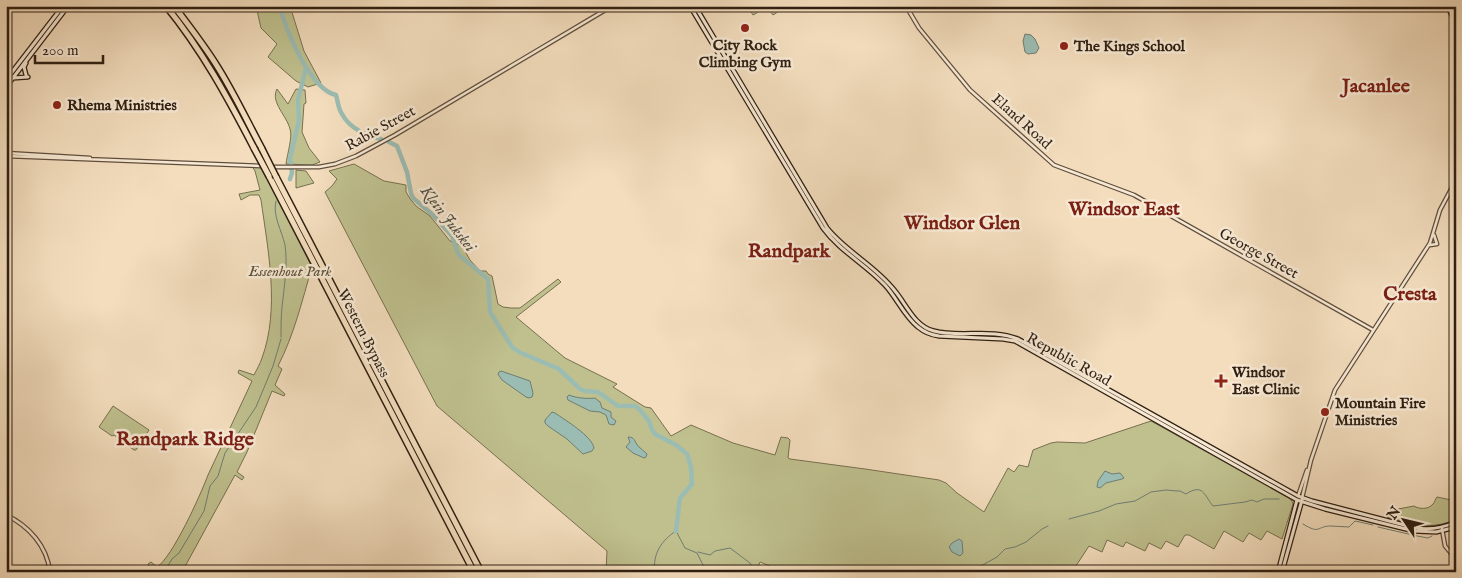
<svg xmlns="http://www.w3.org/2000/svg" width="1462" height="578" viewBox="0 0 1462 578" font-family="'IM FELL English',serif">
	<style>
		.green { fill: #bfc08e; stroke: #777050 }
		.water { fill: #9bbcb2; stroke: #707d72 }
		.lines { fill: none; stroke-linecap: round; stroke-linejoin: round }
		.stream { stroke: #707d72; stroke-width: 1 }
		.river { stroke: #9bbcb2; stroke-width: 4.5 }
		.tertiary-casing { stroke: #604e3d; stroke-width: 5 }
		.secondary-casing { stroke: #2f1f12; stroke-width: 5.5 }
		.motorway-casing { stroke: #2f1f12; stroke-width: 8 }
		.tertiary { stroke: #f7e9d4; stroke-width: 2.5 }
		.secondary { stroke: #f7e9d4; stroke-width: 3 }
		.motorway { stroke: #f3ddbd; stroke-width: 5 }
		.motorway-bridge-casing { stroke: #2f1f12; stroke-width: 8; stroke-linecap: butt }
		.motorway-bridge { stroke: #f3ddbd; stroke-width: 5 }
		.poi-dot { fill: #8f2418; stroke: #f7e9d4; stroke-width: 2 }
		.labels { text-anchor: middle; stroke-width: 5; stroke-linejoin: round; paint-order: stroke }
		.poi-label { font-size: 15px; font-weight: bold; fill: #2f1f12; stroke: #f7e9d4; text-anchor: start }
		.street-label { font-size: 15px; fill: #2f1f12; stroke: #f7e9d4 }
		.park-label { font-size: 15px; font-style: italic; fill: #5a4f37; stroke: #f7e9d4 }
		.water-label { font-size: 16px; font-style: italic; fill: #4f4e42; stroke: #f7e9d4 }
		.district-label { font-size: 20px; font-weight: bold; fill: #7a1f14; stroke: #f7e9d4 }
	</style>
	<rect width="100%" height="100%" fill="#f3ddbd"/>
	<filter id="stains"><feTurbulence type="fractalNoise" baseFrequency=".004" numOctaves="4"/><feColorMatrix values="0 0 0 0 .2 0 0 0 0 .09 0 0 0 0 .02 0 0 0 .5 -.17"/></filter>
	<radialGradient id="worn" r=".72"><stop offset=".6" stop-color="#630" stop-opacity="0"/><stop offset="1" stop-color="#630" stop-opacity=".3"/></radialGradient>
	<path class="green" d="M256,6H290L304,51L321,83L308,87L296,81L268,57L277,44L261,28Z
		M747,6H787L773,15L767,7L753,15Z
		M277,89L288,104L296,89L305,90L306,103L304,104L302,132L309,148L320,162L312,165L286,164C287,155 293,136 290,129C287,116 270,102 277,89Z
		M354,164L384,181L406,185V192L411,200L416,206L430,216L450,241L462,246L470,260L480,271H486L488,274L492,276L498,304L503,307L511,308H520L558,279L561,282L516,317L565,358L617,384L613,387L645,407L651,408L671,436L691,425L733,443L775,455L781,437L788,438L790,440L788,458L790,459L865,469L939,480L946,483L957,493L984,512L1008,468L1014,472L1019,465L1028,467L1033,450L1051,443L1057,442L1085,443L1151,421L1291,499L1293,504L1282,539L1267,531L1261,540L1249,533L1243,542L1224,531L1214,549L1189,535H1185L1178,547L1166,541L1161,549L1149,543L1145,551L1126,542L1123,547L1107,540L1102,552L1089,546L1072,572H785L760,562L756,572H606L607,551L437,406L325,192L332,186L337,179L329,171Z
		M252,166H262L312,267C302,301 294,335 278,366L282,369L275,385L285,394L284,396L272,391L247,452L237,472L244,477L242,480L235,475L182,572H150L148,564L151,562L157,567C172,558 201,494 208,475L252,381L238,373L239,370L254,375C257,369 260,364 262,358C280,309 268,250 261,200L259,195H250L241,200L239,194L260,190L255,171Z
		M296,170L306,171L314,183L296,188Z
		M113,406L149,430L136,450H134L114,435L112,436L99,427Z
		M1437,497L1456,501V519C1432,531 1410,524 1386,517L1394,516L1398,509L1414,506C1419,509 1428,510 1433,504C1435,502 1435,499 1437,497Z"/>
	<path class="water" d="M1025,34L1031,35L1035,39L1039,48L1036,53L1028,54L1025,52L1023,41Z
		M501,371L530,381L533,393L532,397L529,398L526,397L502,380L498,374L499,372Z
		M569,395C576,398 587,399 595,398L600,402L602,408L611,412V417L616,421L614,425L609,424L606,415L600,412L590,411L568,400L567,397Z
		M552,412L555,413C565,420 592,436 594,448L592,451L583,454L567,439L548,426L545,423V420Z
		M628,437C635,437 634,441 638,446C641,449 644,451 647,454L646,457L644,458L633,453L626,447L630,442Z
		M1105,471L1112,474L1120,473L1124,478L1122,479L1106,483L1100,488L1097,487L1098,481Z
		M959,539L962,541L963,553L960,556L952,552L949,547L952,543Z"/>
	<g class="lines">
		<path class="stream" d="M276,201C272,215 282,231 285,245C288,264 284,288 282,307C281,317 281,327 281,337
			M1069,519L1099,511L1116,504L1135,501L1151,492L1166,490L1177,491H1180L1186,494C1203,483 1204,495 1213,506L1245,502L1252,500L1257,502L1264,499H1279
			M1303,524C1321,535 1316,526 1331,526C1337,526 1343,527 1349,527L1355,521L1373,525
			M1378,527L1417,536L1428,538L1432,536
			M698,552L710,555L715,551L730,548L750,563L754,569L758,571L766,572
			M164,572L172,559L179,553L204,511L210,486L218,476L225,453L256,407L273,366L281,339
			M655,572C652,554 662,540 676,531L685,548L697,553L703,565L709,572
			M936,572L944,567L965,570L977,568L997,557L1005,549L1015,547L1026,542L1042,529L1048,526"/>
		<path class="river" d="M280,6C285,30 311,90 336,95C338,102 338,108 342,114C350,129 366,135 381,139
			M389,142L397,146L407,172L411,193L413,198L433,215L452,236L458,253L460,256L488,279L490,312L512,347L519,352L559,369L580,389L585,391L598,392L618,406H635L639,409L649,421L652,430L655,434L676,445L687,454L691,467L692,484L680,498L676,531
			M290,179L292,173L290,158L299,121L298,100L306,68"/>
		<defs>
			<path id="tertiary" d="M906,6L919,28L970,90L1054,165L1134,195L1373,330
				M6,153L90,158
				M6,156L262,166
				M273,167H319L335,164L356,156L395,135L612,6
				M1430,245L1437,244L1434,235
				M1298,496L1307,470
				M1302,498L1311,460L1335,390L1430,243L1440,210L1456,180
				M6,515C29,526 47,546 50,572
				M1442,529L1445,546L1455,558"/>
			<path id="secondary" d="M690,6L823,228C840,251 865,264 885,285C897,298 904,316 918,327C924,332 931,335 939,336L1003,339L1015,341L1297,500L1325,509L1414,531L1436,532L1456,527
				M695,6L827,228C846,252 876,266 895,291C906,304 915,327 934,331C961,338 991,328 1018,339L1298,496L1312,501L1416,528C1430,530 1443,528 1456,522
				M1447,6L1456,23
				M26,63L24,67L26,75
				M13,78L28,77
				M6,80L63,6
				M6,87L68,6
				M1278,572L1297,500
				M1282,572L1302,500"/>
			<path id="motorway" d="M166,6C202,50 228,98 254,148
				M174,6C189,26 204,45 217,66C234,93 247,121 262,149
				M269,176L474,572
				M276,177L481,572"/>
		</defs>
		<use href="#tertiary" class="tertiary-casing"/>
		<use href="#secondary" class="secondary-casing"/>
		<use href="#motorway" class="motorway-casing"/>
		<use href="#tertiary" class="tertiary"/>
		<use href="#secondary" class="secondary"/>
		<use href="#motorway" class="motorway"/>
		<defs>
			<path id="motorway-bridge" d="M254,148L269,176
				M262,149L276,177"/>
		</defs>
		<use href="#motorway-bridge" class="motorway-bridge-casing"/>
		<use href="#motorway-bridge" class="motorway-bridge"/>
	</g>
	<g class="poi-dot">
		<circle cx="745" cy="28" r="5"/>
		<circle cx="1064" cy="46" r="5"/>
		<circle cx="57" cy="105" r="5"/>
		<path d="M1218.5 373.5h5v5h5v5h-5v5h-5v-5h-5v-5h5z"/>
		<circle cx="1325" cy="412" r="5"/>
	</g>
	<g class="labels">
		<g class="poi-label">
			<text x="745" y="50" text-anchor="middle">City Rock<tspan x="745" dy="17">Climbing Gym</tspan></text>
			<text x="1074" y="51">The Kings School</text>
			<text x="67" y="110">Rhema Ministries</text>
			<text x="1232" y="377">Windsor<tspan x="1232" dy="17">East Clinic</tspan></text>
			<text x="1335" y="408">Mountain Fire<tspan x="1335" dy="17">Ministries</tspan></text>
		</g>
		<g class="street-label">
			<text transform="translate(1022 121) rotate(42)" y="5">Eland Road</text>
			<text transform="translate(380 128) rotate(-29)" y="5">Rabie Street</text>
			<text transform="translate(1259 253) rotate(29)" y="5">George Street</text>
			<text transform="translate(364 333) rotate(63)" y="5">Western Bypass</text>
			<text transform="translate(1069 359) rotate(29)" y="5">Republic Road</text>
		</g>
		<g class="park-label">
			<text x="290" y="276">Essenhout Park</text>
		</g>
		<g class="water-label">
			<text transform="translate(449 218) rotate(52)" y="6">Klein Jukskei</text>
		</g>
		<g class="district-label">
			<text x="1376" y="92">Jacanlee</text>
			<text x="1124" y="215">Windsor East</text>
			<text x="962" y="229">Windsor Glen</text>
			<text x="789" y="257">Randpark</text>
			<text x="1410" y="300">Cresta</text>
			<text x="185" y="445">Randpark Ridge</text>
		</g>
	</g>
	<rect width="1462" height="578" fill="none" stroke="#f3ddbd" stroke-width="25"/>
	<rect x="8" y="8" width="1447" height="563" fill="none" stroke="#2f1f12" stroke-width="2.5"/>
	<rect x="12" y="12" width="1437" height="553" fill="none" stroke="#2f1f12"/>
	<g transform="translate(1404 520) rotate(305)" stroke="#f7e9d4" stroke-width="4" paint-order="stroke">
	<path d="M0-4L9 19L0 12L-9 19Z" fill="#2f1f12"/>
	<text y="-8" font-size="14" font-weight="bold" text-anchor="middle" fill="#2f1f12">N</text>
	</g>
	<path d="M35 55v8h68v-8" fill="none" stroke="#2f1f12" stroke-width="2.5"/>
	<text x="42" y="55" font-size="15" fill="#2f1f12" stroke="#f7e9d4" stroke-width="4" paint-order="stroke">200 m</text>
	<rect width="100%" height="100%" filter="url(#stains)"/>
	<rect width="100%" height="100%" fill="url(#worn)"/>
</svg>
